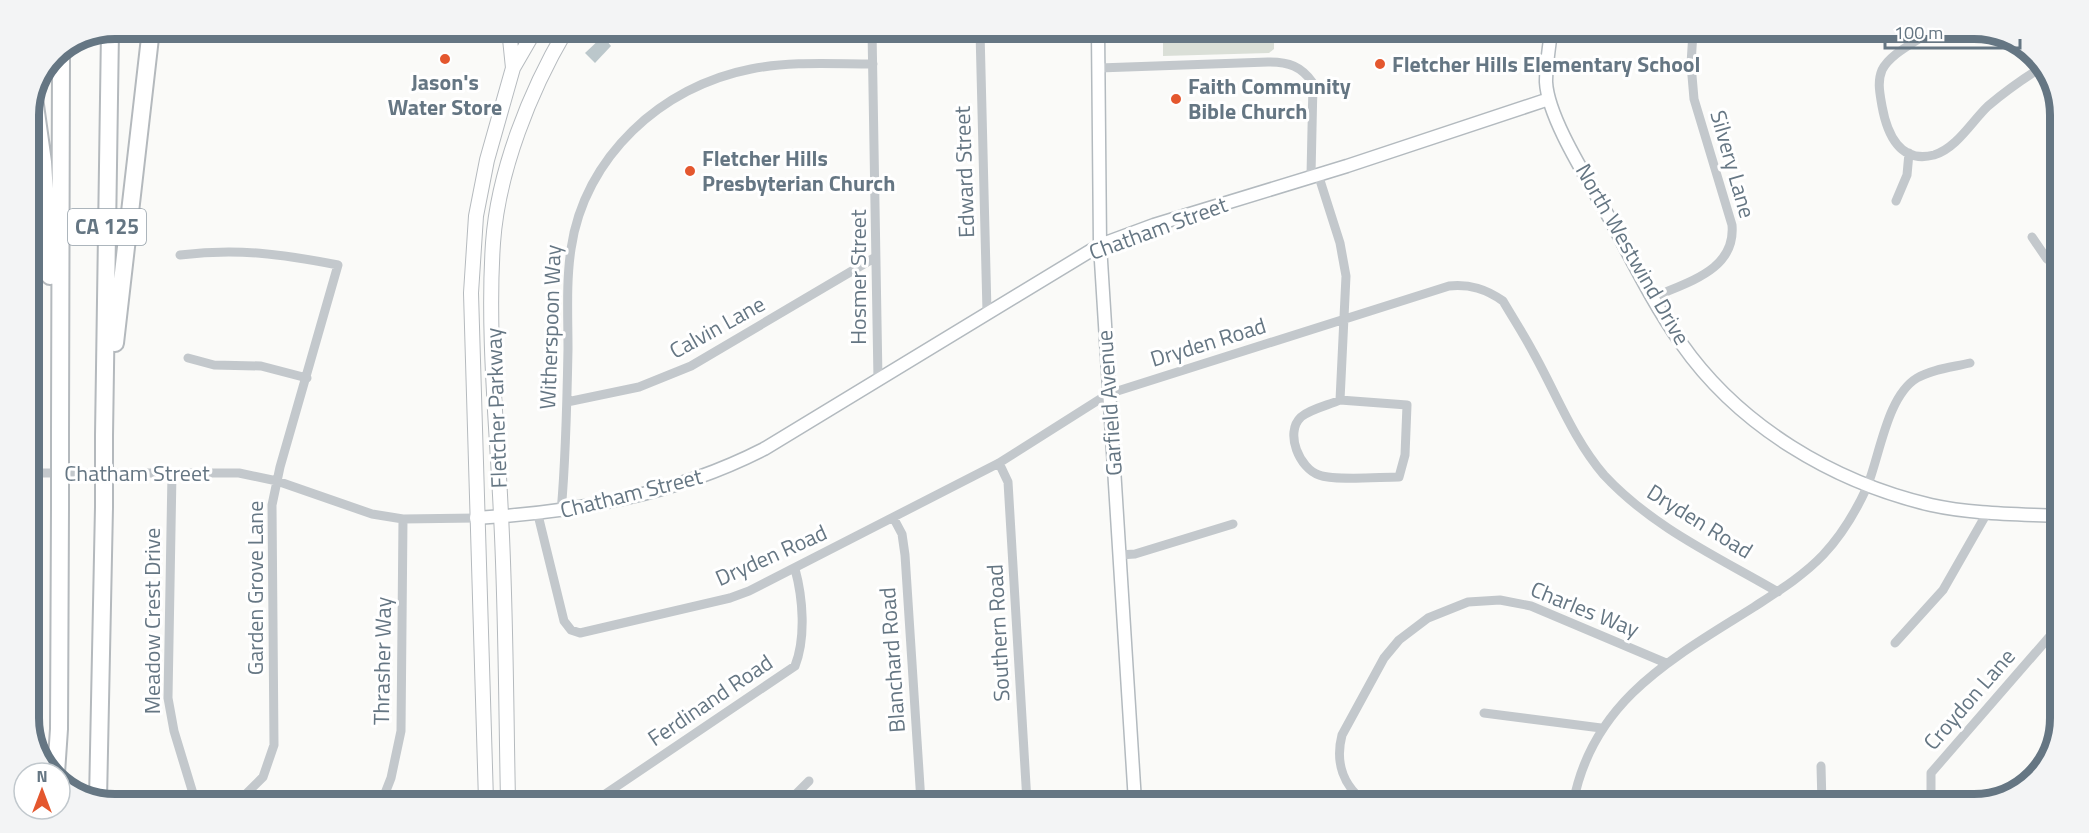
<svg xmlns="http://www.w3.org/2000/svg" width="2089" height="833" viewBox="0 0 2089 833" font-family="'Titillium Web',sans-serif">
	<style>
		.green { fill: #dadfd7 }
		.water { fill: #bbc7cb }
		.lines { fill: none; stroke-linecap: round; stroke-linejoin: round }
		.secondary-casing { stroke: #b3babf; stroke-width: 15 }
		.primary-casing { stroke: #b5babe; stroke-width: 16 }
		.highway-casing { stroke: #b4b9bd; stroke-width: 20 }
		.street { stroke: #c3c8cc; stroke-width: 9 }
		.secondary { stroke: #fff; stroke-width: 12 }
		.primary { stroke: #fff; stroke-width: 14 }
		.highway { stroke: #fff; stroke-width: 16 }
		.highway-bridge-casing { stroke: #b4b9bd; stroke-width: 20; stroke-linecap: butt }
		.highway-bridge { stroke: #fff; stroke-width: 16 }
		.poi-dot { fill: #e4572e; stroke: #fff; stroke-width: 2 }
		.labels { text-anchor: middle; stroke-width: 6; stroke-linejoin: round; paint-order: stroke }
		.shield { fill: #fff; stroke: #939fa8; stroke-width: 1.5 }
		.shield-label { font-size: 21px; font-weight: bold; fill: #657683 }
		.poi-label { font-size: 22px; font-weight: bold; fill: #657683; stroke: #fff; text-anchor: start }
		.street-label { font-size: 22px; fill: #657683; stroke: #fff }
		.rim { fill: none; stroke: #657683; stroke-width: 8 }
	</style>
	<rect width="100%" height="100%" fill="#fafaf8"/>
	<path class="green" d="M1163,31H1274V49L1269,53L1163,56Z"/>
	<path class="water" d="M603,36L611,46L595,63L585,53Z"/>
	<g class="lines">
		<defs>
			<path id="secondary" d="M1098,31L1100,245L1135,802
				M1551,32C1549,48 1546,66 1546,82C1548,120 1592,186 1611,221C1633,262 1654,305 1681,343C1739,426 1833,482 1931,505C1972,514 2015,514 2057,516
				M476,518C577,512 674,495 764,449L1100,245L1154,225L1347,166L1549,99"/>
			<path id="primary" d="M509,29L513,68
				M486,801L471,293L476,216L487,160L513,68L535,30
				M508,801C506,706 506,610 501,515C497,425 487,333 493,243C498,171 530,91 566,30"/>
			<path id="highway" d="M34,98L43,162L50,276
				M115,343L151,29
				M60,436L61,51
				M104,436L110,31
				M56,773L59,729L60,508
				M98,800L104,507"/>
		</defs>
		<use href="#secondary" class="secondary-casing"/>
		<use href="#primary" class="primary-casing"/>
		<use href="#highway" class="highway-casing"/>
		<path class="street" d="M872,30L878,380
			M980,31L987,312
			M1928,33C1914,43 1890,54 1882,70C1877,82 1880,94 1882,106C1887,134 1900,164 1934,155C1957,148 1972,121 1988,106C2006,91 2024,78 2044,66
			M1099,68L1268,62C1289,62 1301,66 1313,83L1311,175
			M1318,174L1340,243L1346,276L1340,400C1329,405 1310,409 1301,417C1284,433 1300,469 1319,475C1335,481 1379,477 1399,477L1405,455L1407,405L1340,400
			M1896,201L1907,175L1909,153
			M2032,237L2047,259L2059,268
			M180,255C238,248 282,254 338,265L280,467L272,505L274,745L263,777L240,800
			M1652,298C1686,282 1736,271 1732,225L1694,99L1691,64L1693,32
			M188,358L214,365L261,366L307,378
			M567,402L639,387L691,366L874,258
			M999,463L1008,482L1027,802
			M29,473H239L277,481L372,514L403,519L476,518
			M172,473L168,698L174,731L195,800
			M561,512C566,458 567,403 568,349C568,316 566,282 571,249C584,157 662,86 751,69C791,61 832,64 873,64
			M538,515L564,621L571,630L580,633L730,598L749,591L999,463L1108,394L1449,286C1470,284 1486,289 1503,301C1513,318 1524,335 1533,352C1556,393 1573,439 1604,475C1652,527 1718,557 1778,592
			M894,519L902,534L905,555L921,802
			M1119,555L1135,554L1233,524
			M1895,643L1943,590L1987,513
			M1484,713L1601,728
			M1821,766L1822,804
			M2012,792L2030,782
			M382,801L391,778L401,731L403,519
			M595,801L795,666C806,638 803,598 795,569
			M788,802L809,781
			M1366,803C1343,786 1335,762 1342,735L1384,658L1399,640L1428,618L1468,602L1500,600L1531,606L1666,663
			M1573,804C1592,700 1673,658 1754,607C1777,592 1803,576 1823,555C1841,536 1856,511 1867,487C1880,455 1887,396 1917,378C1932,369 1954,367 1970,363
			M1931,804V773L2057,628
			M1968,804L1982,802"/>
		<use href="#secondary" class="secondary"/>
		<use href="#primary" class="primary"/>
		<use href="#highway" class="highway"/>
		<defs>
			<path id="highway-bridge" d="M104,507V436
				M60,508V436"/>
		</defs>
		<use href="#highway-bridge" class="highway-bridge-casing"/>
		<use href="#highway-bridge" class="highway-bridge"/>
	</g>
	<g class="poi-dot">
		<circle cx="445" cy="59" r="6"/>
		<circle cx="1380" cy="64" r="6"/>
		<circle cx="1176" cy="99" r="6"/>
		<circle cx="690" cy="171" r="6"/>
	</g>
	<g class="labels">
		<rect class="shield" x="68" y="209" width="78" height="36" rx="4.5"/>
		<g class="shield-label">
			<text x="107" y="234">CA 125</text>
		</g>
		<g class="poi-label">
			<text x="1392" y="72">Fletcher Hills Elementary School</text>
			<text x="445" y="90" text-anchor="middle">Jason's<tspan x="445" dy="25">Water Store</tspan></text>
			<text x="1188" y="94">Faith Community<tspan x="1188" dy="25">Bible Church</tspan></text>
			<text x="702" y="166">Fletcher Hills<tspan x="702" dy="25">Presbyterian Church</tspan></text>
		</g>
		<g class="street-label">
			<text transform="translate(1733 164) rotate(74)" y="8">Silvery Lane</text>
			<text transform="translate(964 172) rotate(-92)" y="8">Edward Street</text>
			<text transform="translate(1158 228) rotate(-20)" y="8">Chatham Street</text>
			<text transform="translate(1633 254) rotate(60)" y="8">North Westwind Drive</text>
			<text transform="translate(858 277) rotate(-90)" y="8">Hosmer Street</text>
			<text transform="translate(550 327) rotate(-88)" y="8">Witherspoon Way</text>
			<text transform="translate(717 327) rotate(-29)" y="8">Calvin Lane</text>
			<text transform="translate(1208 342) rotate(-17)" y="8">Dryden Road</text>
			<text transform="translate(1109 403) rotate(-94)" y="8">Garfield Avenue</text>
			<text transform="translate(496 408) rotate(-92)" y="8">Fletcher Parkway</text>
			<text x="137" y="481">Chatham Street</text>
			<text transform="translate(631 493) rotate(-14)" y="8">Chatham Street</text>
			<text transform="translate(1700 521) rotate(32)" y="8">Dryden Road</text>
			<text transform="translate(771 555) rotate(-24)" y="8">Dryden Road</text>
			<text transform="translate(255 588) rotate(-90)" y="8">Garden Grove Lane</text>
			<text transform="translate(1585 609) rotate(22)" y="8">Charles Way</text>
			<text transform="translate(152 621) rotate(-90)" y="8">Meadow Crest Drive</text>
			<text transform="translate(998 633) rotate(-93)" y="8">Southern Road</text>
			<text transform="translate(892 660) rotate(-94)" y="8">Blanchard Road</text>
			<text transform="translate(382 661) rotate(-89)" y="8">Thrasher Way</text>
			<text transform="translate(1969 699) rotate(-49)" y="8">Croydon Lane</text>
			<text transform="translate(710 700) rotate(-34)" y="8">Ferdinand Road</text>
		</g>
	</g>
	<path d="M0 0H2089V833H0ZM115 39H1974A76 76 0 0 1 2050 115V718A76 76 0 0 1 1974 794H115A76 76 0 0 1 39 718V115A76 76 0 0 1 115 39Z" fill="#f3f4f5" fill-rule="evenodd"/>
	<path class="rim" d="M115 39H1974A76 76 0 0 1 2050 115V718A76 76 0 0 1 1974 794H115A76 76 0 0 1 39 718V115A76 76 0 0 1 115 39Z"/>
	<g transform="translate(42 791)"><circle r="28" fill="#ffffff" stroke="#c1c8cd" stroke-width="1.5"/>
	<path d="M0-4.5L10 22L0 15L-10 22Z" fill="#e4572e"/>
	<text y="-9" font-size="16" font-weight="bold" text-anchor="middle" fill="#657683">N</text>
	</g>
	<path d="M1885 39v9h135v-9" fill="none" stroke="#657683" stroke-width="3"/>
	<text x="1894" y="39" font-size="18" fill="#657683" stroke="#ffffff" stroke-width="4.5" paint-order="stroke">100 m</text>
</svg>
